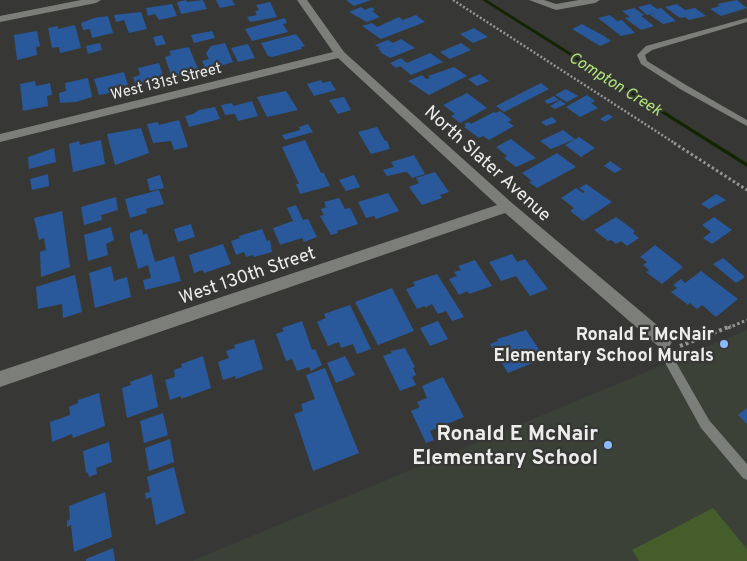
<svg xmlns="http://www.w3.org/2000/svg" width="747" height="561" viewBox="0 0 747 561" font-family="Overpass,sans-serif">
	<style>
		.built { fill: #3c4138 }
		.green { fill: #445d2a }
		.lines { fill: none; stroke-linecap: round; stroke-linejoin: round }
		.stream { fill: #132500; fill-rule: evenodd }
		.building { fill: #29599a }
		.path-far2 { stroke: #959694; stroke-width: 2.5; stroke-dasharray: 2 2; stroke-linecap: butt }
		.path-far1 { stroke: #959694; stroke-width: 3; stroke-dasharray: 2.5 2.5; stroke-linecap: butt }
		.path { stroke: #959694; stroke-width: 4; stroke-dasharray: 3 3; stroke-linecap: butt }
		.lane { fill: #7c7e7a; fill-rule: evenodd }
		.street { fill: #7c7e7a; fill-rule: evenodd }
		.poi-dot { fill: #8abafc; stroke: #373836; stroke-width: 2 }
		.labels { text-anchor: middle; stroke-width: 4.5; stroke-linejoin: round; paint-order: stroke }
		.far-street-label { font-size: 15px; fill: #edeeec; stroke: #373836 }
		.far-water-label { font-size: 16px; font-style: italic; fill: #b0e479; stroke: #373836 }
		.street-label { font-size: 18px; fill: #edeeec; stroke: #373836 }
		.poi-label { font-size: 18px; font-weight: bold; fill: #edeeec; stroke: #373836; text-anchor: end }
		.near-poi-label { font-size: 21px; font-weight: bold; fill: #edeeec; stroke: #373836; text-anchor: end }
	</style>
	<rect width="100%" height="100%" fill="#373836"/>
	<path class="built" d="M747,330V561H192Z"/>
	<path class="green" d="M713,508L747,549V561H639L632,550Z"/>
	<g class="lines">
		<path class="stream" d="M482,0H487L747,163V167Z"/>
	</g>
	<path class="building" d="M186,0L187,2L203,0L207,9L181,14L177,2Z
		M216,0H232L235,5L220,8Z
		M346,0H371L354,6Z
		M737,0L747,8L721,16L710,9L720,6L717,4Z
		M270,2L277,17L250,22L247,17L257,15L255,11L259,10L256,5Z
		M172,4L177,16L159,20L155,14L148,16L146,8Z
		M650,4L657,9L661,8L676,21L663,24L650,15L655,13L647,15L638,7Z
		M677,4L685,10L695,8L706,16L689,20L685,17L680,18L665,7Z
		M361,7L365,10L372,7L375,10L372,11L380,17L367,22L349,12Z
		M634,8L644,15L641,16L654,26L641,30L625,18L630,17L622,11Z
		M141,12L147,29L129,33L124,20L116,22L114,15Z
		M416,15L425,22L381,39L362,26L372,23L377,27L399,17L403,20Z
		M610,15L617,21L622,20L635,33L621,36L598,18Z
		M108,16L113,33L92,38L90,29L83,30L81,23L94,18Z
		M285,18L287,23L283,24L288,32L252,41L245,29Z
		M582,24L604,36L611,41L600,46L572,29Z
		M75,25L81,48L60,53L59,47L52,48L48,28L58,26V29Z
		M474,28L488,37L473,43L460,34Z
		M37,31L40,46L36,47L37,55L17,60L14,35Z
		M212,31L215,38L194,43L191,35Z
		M296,34L305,46L301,47L302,49L272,57L268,56L261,43Z
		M162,35L166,44L156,46L153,37Z
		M401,39L415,48L390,58L380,52H382L378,49L380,48L375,45L388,40L393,43Z
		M100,43L102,50L88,54L86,46Z
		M225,43L233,62L206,70L202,61L209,59L206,53L211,46Z
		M461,43L471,50L450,59L440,52Z
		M248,44L255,58L238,62L231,48Z
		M189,47L198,69L181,73L182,75L172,78L165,57L171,55L169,51Z
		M430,53L443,62L411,75L400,66L396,68L390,63L401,58L407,63Z
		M159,63L164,78L136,86L133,77L140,75L138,68Z
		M454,67L467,76L429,95L408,81L422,75L426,79L430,78L428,76Z
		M124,72L128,85L109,89L110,93L99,95L94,79Z
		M480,74L489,81L477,86L468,79Z
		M88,78L92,97L76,102L60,103L59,93L66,91L65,83Z
		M321,80L323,83L330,81L336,90L314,96L307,84Z
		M35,81L36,86L50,83L52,95L47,96L48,106L23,111L20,84Z
		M541,83L549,89L504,112L496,106Z
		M566,89L578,96L567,102L555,95Z
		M286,91L298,110L267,117L257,97Z
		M467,93L487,108L460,123L451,116L455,114L443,105Z
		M587,95L595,101L591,103L598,108L580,117L566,107Z
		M554,96L559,100L548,104L544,101Z
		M344,97L351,110L338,114L329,100Z
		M560,100L566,104L555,109L550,106Z
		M252,101L258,116L238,121L235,114L225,115L221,105L232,103L233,106Z
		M215,107L220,119L189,127L185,116L193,114L199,110Z
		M500,111L512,120L508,122L514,126L489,140L483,136L479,138L464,127L466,126L464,124L469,122L471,124L494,112L496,113Z
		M608,114L613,117L605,122L600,119Z
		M552,117L557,122L546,126L541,122Z
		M179,120L188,147L174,150L171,141L153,143L147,124L158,122L159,125Z
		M308,124L313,132L285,140L282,135L300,130L299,127Z
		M377,127L385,141H387L390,149L371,154L358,132Z
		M141,128L149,153L115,165L107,134Z
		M563,130L575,139L551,149L540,141Z
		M579,137L595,148L581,157L565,145Z
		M511,139L536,158L516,167L504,158L507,156L496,147Z
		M101,140L105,164L73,172L69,144L79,141L80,145Z
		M305,140L321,173H324L330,186L300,194L296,184H299L282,147Z
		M54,148L56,162L29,169L28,157Z
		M557,153L576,167L537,188L529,182L532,181L522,173Z
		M414,155L425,174L412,178L408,173L405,172L387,176L383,170L394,167L391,162Z
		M610,161L622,169L615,173L604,166Z
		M435,172L449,192L440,195L442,198L422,205L409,187L419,183L416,178Z
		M48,174L49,186L32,190L30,179Z
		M160,175L164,188L150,191L147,179Z
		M354,175L360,187L346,191L339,180Z
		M586,184L612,202L583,221L570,211L574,208L561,198L576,188L583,193L585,192L579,188Z
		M159,190L164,204L146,209L147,213L130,218L125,199Z
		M388,193L399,211L376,219L374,216L366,218L358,202Z
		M716,194L726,200L709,209L701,204Z
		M116,197L118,210L101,215L102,220L84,225L81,207Z
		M339,198L345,209L350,208L358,224L337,231L338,233L331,235L320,216L324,215L321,209L326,207L324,202Z
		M296,205L303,220L308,219L317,237L304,242L302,238L280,245L273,228L293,221L287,208Z
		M62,211L70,267L41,277L40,252L46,250L44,238L39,240L34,218Z
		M616,217L635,231L633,233L639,238L627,246L621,241L616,244L611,240L608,241L594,230Z
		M714,217L732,230L712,244L703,238L711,232L702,225Z
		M191,224L195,237L178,242L174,229Z
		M111,227L114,240L106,244L108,255L88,261L84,235Z
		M142,229L143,235L147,233L155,262L174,256L181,281L145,290L143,280L151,278L148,265L138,269L130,238V233Z
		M262,229L267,241L270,240L272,252L254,257L253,255L246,257L244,252L236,255L231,241L240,238L239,236Z
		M223,244L231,264L204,273L203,270L194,273L189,255Z
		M655,245L683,267L662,284L646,272L649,270L643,265L647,262L640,257Z
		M512,254L517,262L525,259L548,289L530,296L516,276L501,281L489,262Z
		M723,258L745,277L736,283L713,264Z
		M475,260L492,286L469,294L467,291L459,295L449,279L457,276L454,272L461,270L458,266Z
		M111,266L114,281L127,277L131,297L95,308L89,273Z
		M701,271L738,299L716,317L702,305L697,309L690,303L688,305L671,292L677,288L673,285L681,279L685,283Z
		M437,274L464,317L452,321L446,311L438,314L432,304L425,308V306L417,309L406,289L415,286L413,282Z
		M75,275L82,312L63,318L62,304L38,309L36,287Z
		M392,288L414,331L378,345L355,302Z
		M350,305L371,349L357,354L353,344L341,348L339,342L328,346L317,322L326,318L324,314Z
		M302,321L312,350L315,349L322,365L311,371L309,367L297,371L292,359L286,361L276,334L284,331L282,328Z
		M438,321L448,339L430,346L420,328Z
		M526,330L545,358L508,373L490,344L498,341L497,339Z
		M254,339L263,369L236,379L235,376L223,380L218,362L229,358L226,351L235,348L234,345Z
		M405,348L415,367L413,368L416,375L412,377L416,385L400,391L383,356L392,353L391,351Z
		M203,356L211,388L181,399V396L170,400L165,380L175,377L174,370L182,367L181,364Z
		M345,356L355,375L336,383L327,363Z
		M325,368L359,453L313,471L294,414L303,411L301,404L315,399L306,375Z
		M152,374L158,407L127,418L122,388L131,385L130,382Z
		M443,377L464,417L430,431L434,440L426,443L411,411L420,407L417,402L427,398L422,386Z
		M99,393L105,426L73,438L72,434L52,442L50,422L70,415L69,407L78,403V400Z
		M747,408V424L738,415Z
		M163,413L168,435L144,443L140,421Z
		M170,439L174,462L149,471L145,448Z
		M109,442L112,462L96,468L97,474L89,477L88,472L86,473L83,451Z
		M174,467L185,513L156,525L151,497L146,499L145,493L150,492L147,477Z
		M105,492L112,537L74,552L71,525L67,527V521L70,519L69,506Z
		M113,548L115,561H86V559Z"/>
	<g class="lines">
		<path class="path-far2" d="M453,0L676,144"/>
		<path class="path-far1" d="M674,143L747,190
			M728,328L747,320"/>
		<path class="path" d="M680,346L731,326"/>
		<path class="lane" d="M747,18V22L652,50L645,55L647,61L686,85L747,120V126L680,89L641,64L637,55L646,46Z
			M664,336L668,338L673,357L709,420L747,464V480L743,478L701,428L663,359C660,352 657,345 660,338Z"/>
		<path class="street" d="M81,0H101L96,3L0,22V16Z
			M297,0H307L344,52L512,203L670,336L672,341L670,346L664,348L658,346L505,213L0,387V371L497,205L338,58L0,142V134L333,52Z
			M529,0H544L556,4L579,0H600L595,3L556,10Z"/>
	</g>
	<g class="poi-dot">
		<circle cx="724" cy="344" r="5"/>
		<circle cx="608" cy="445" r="5"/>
	</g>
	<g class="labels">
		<g class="far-street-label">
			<text transform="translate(166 81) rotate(-14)" y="5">West 131st Street</text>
		</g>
		<g class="far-water-label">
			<text transform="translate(616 83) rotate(32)" y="6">Compton Creek</text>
		</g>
		<g class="street-label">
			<text transform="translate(488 163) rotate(42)" y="6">North Slater Avenue</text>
			<text transform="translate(247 275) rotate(-19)" y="6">West 130th Street</text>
		</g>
		<g class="poi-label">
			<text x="714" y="340">Ronald E McNair<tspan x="714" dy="21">Elementary School Murals</tspan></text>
		</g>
		<g class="near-poi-label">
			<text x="598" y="440">Ronald E McNair<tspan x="598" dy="24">Elementary School</tspan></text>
		</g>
	</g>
</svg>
